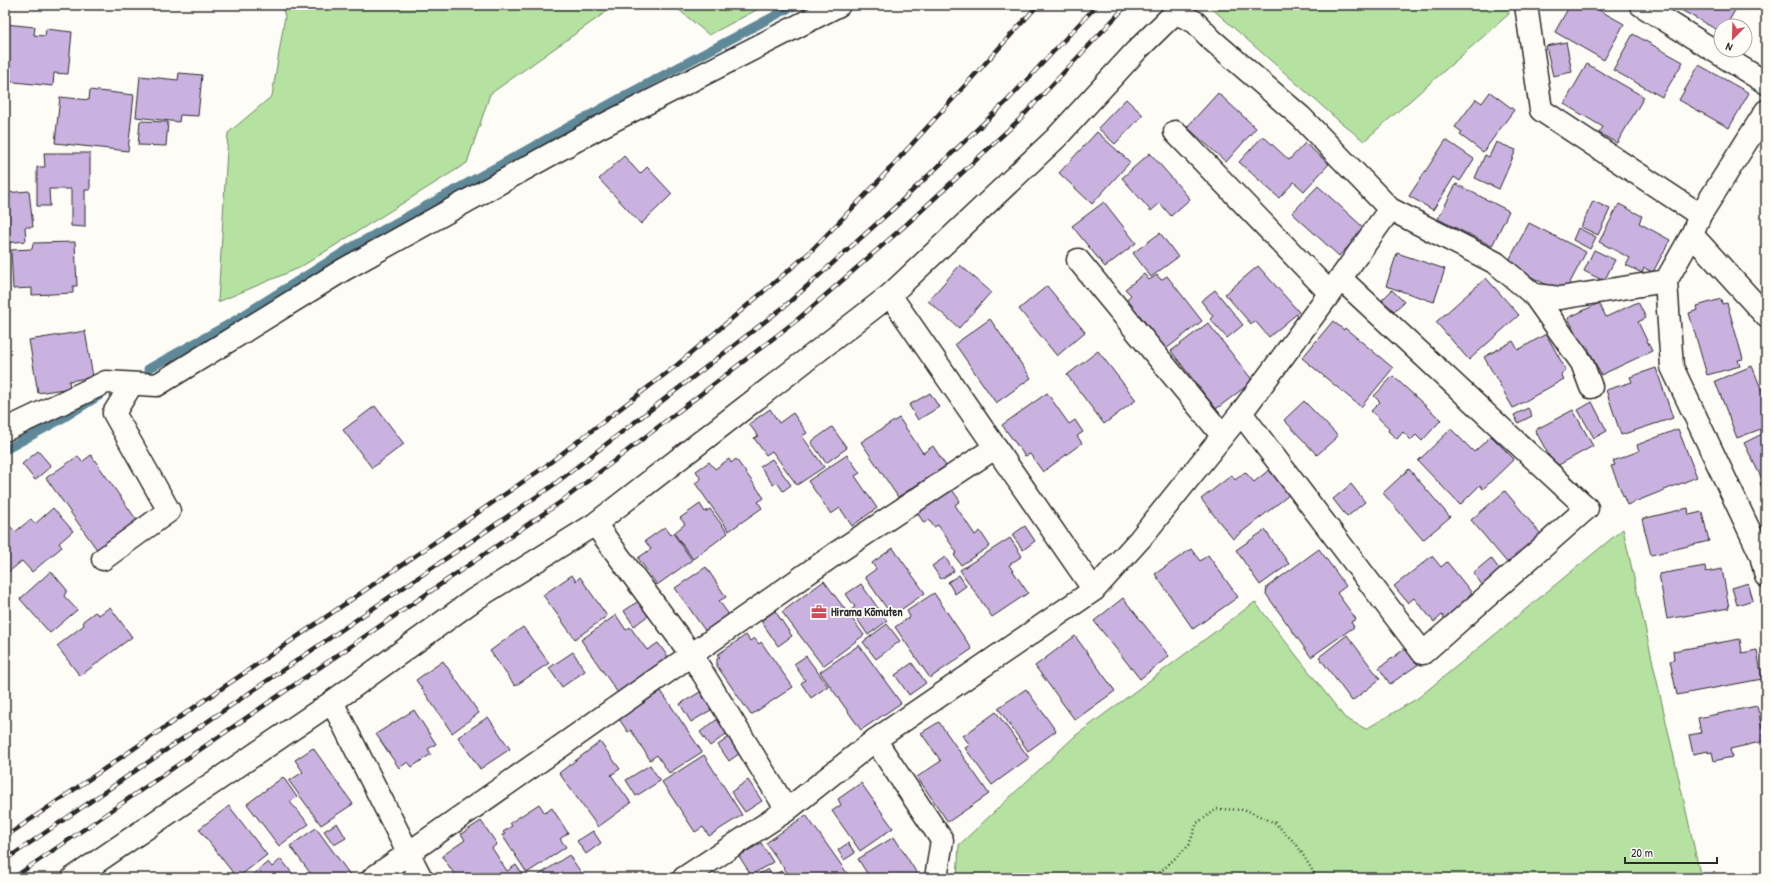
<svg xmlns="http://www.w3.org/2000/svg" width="1771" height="883" viewBox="0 0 1771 883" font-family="'Patrick Hand',sans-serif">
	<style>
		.green { fill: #b5e2a0; stroke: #708666 }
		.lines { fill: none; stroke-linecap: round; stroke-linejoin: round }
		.stream { stroke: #5e8998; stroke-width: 9 }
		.building { fill: #cab2e0; stroke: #2b2b2b }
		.minor-casing { stroke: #2b2b2b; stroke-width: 25 }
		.path { stroke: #2b2b2b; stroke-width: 2.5; stroke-dasharray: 1 3; stroke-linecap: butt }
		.minor { stroke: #fdfcf7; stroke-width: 22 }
		.rail-casing { stroke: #2b2b2b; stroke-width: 4.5 }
		.rail { stroke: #fdfcf7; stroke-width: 3; stroke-dasharray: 9; stroke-linecap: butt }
		.labels { text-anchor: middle; stroke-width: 3.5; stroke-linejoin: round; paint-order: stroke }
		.poi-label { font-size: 12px; font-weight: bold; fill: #2b2b2b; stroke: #fdfcf7; text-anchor: start }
	</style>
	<rect width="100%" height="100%" fill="#fdfcf7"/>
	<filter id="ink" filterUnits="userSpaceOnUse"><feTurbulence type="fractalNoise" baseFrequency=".025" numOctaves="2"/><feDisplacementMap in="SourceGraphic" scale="8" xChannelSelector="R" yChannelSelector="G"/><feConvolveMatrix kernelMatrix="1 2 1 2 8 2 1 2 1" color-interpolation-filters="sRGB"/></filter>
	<g filter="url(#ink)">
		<path class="green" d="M281,5H616L490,94L467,163L299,268L218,302L228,133L272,96L285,16Z
			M673,5H766L709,35Z
			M1208,5H1508L1509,14L1364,141L1339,121Z
			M1623,529L1701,878H957L959,845L1075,736L1255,602L1345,718L1366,729L1418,698Z"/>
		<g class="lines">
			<path class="stream" d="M148,369L229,324L350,248L626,95L795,5
				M5,450L60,420L99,396"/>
		</g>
		<path class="building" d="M1570,5H1590L1624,24L1604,60L1555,32Z
			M1672,5H1738L1726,26H1721V32Z
			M5,24L35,27L34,35L45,36L46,29L72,32L68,74L54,73L53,86L5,81Z
			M1633,34L1683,62L1662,97L1613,70Z
			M1566,42L1572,72L1553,76L1546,46Z
			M1587,64L1644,97L1617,143L1599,133L1603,127L1564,104Z
			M1699,65L1749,93L1729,128L1679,100Z
			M179,73L202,75L198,116L180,115L179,122L136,117L140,76L178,80Z
			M90,90L134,95L128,151L55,143L60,97L89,100Z
			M1490,92L1514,110L1483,152L1460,135L1462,132L1455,127L1476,99L1482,103Z
			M1218,93L1256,128L1226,162L1187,127Z
			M1126,99L1143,115L1115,144L1098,128Z
			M140,121L168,122L166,146L138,145Z
			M1097,132L1130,162L1092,204L1059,173Z
			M1263,136L1289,160L1305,143L1329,164L1304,191L1294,182L1279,198L1239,162Z
			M1446,140L1474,159L1460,181L1454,177L1433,210L1409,196Z
			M1496,142L1516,150L1499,189L1475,178L1485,155L1489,157Z
			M44,153H90V190H85V227L71,226V189H49L50,206H37V167H45Z
			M1150,153L1190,199L1171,216L1160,203L1151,211L1122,178Z
			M624,156L640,174L647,167L672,194L641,224L599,179Z
			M1456,184L1509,211L1492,246L1438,219Z
			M1318,186L1365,229L1339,256L1292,213Z
			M29,191L33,227H25L26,241L5,243V193Z
			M1593,201L1610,209L1598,235L1581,227Z
			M1104,202L1136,243L1105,267L1072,226Z
			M1619,204L1642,216L1639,223L1670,240L1653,272L1644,268L1642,273L1626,265L1630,258L1599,242Z
			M1529,223L1586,252L1564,294L1507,264Z
			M1578,228L1596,237L1590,249L1573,240Z
			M1160,233L1178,257L1151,277L1133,253Z
			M75,242L77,286H73V293L32,295V288L13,289L11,250L32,249L33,243Z
			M1594,250L1615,260L1604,281L1584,271Z
			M1397,253L1445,269L1434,302L1386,286Z
			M960,265L991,292L959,328L928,301Z
			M1258,266L1299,312L1269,337L1255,321L1251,324L1225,294Z
			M1144,274L1149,280L1157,275L1161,280L1167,276L1202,321L1166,349L1127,299L1131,295L1125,289Z
			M1486,278L1519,315L1469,360L1436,322Z
			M1047,286L1085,332L1057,356L1019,309Z
			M1215,290L1243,325L1227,338L1210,319L1213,316L1201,301Z
			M1392,290L1404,302L1394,311L1382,300Z
			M1721,299L1722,304L1727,303L1743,359L1738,360L1740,366L1707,375L1689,313L1698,310L1697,306Z
			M1638,302L1646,318L1638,322L1652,351L1601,375L1587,346L1583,348L1568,318L1599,303L1606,317Z
			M990,319L1031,378L996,403L955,344Z
			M1333,321L1344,330L1345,328L1393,368L1361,407L1302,358Z
			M1208,323L1253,381L1216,409L1171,351Z
			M85,331L93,377L69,381L70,388L38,393L29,340Z
			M1546,334L1566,370L1561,374L1564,379L1513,408L1484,357L1513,341L1518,350Z
			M1098,351L1136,400L1104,424L1067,375Z
			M1752,366L1766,401V427L1737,438L1715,381Z
			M1656,368L1673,418L1621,435L1606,390L1632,382L1630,377Z
			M5,372L9,409H5Z
			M1393,376L1441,420L1422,441L1416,435L1411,440L1403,432L1397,439L1388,431L1389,428L1371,411L1380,402L1374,396Z
			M930,393L939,407L918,420L909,405Z
			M1047,393L1069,424L1075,420L1083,432L1077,436L1082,443L1043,472L1030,454L1025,456L1002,425Z
			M1304,401L1338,436L1317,455L1284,420Z
			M1592,402L1607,431L1594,438L1578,410Z
			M375,406L404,444L372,468L343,430Z
			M1528,408L1532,416L1518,423L1514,415Z
			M770,409L779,423L793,413L807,433L802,436L824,467L797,485L772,451L766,455L754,438L758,436L749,424Z
			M1573,410L1593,446L1555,467L1535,430Z
			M899,418L923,453L933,446L946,466L898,497L861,442Z
			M832,427L847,448L826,463L811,442Z
			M1451,429L1474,452L1491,436L1514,459L1483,489L1480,485L1460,505L1418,461Z
			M1678,429L1697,477L1627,505L1611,466L1615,465L1613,461L1639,451L1637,445Z
			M1766,432V493H1765L1760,483L1763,481L1744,443Z
			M38,451L51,466L35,480L22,464Z
			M91,455L138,522L98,551L46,478L78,456L82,462Z
			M847,455L860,473L855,476L877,508L852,526L840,508L831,514L808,481Z
			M729,459L731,463L736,459L764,498L758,502L762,508L729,531L695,483L701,479L696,471L709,462L715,469Z
			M772,459L791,485L783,491L777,482L773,485L760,466Z
			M1409,469L1450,517L1423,540L1383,493Z
			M1269,470L1289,495L1233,539L1201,499L1232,475L1235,480L1245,472L1254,482Z
			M1351,484L1365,502L1347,517L1333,499Z
			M951,488L960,501L955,505L975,535L980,531L990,546L961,565L954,555L957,553L938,525L934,527L929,520L924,523L916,511Z
			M1505,491L1544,538L1510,566L1471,520Z
			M700,504L705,512L710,509L728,533L693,559L674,533L685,524L680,518Z
			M53,508L73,531L59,543L62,547L32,572L22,561L5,575V520L15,532L31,519L35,524Z
			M1688,508L1689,515L1702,512L1709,541L1651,555L1642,519Z
			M1025,526L1035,541L1023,550L1012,535Z
			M665,527L671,535L673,533L692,560L657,585L638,558L651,549L645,541Z
			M1265,530L1289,564L1260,585L1236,550Z
			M1010,538L1022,556L1009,565L1028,593L992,617L960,570Z
			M893,548L925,593L892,616L865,577L876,569L872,563Z
			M1191,549L1200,561L1208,555L1238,597L1193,629L1155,574Z
			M1319,549L1346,586L1337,593L1356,619L1351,622L1354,627L1311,657L1266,594L1267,587Z
			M1432,556L1441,567L1447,562L1472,593L1468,596L1472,601L1447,622L1442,615L1434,622L1414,598L1408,603L1394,586Z
			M945,557L954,571L941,579L932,566Z
			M1491,558L1502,573L1484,587L1473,573Z
			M1705,566L1706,572L1722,569L1729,608L1667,619L1659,574Z
			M706,567L726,597L719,601L730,616L706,632L675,588Z
			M51,571L67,590L64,596L77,610L50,633L20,599Z
			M572,575L576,581L580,577L607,616L575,639L543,595Z
			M959,575L966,586L955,594L948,582Z
			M824,581L864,635L823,666L782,612Z
			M1748,583L1753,600L1737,605L1732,588Z
			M861,584L887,621L868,635L851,610L855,607L846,594Z
			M934,593L972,649L930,678L895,627L910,617L907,611Z
			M1123,598L1169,656L1140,679L1094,621Z
			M640,600L649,615L634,626L624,611Z
			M110,607L132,637L80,676L57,646L84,625L83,621L95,612L99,615Z
			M775,611L792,636L778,646L761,621Z
			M616,615L626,630L630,627L647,650L658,643L669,658L618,693L581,640Z
			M887,624L900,641L876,659L863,642Z
			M523,627L549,663L515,686L490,651Z
			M746,635L750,641L754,638L759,644L761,642L793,687L751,715L717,666V659L720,657L717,655Z
			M1347,635L1380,679L1352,701L1319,657Z
			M1075,636L1115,691L1075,720L1035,666Z
			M1740,639L1742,653L1757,650L1762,679L1677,695L1670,661L1674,660L1673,651Z
			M859,645L901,703L861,730L820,672Z
			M1407,647L1419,664L1390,684L1379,668Z
			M573,652L585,671L562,687L549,668Z
			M806,656L828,686L811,698L801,683L805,680L794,664Z
			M443,661L479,713L452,733L416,680Z
			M912,663L926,683L909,695L895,675Z
			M1026,689L1056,731L1028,751L998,708Z
			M661,691L702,752L669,773L657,755L650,760L631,730L628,732L619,719Z
			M700,692L711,710L691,722L680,704Z
			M1757,706L1765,741L1730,749L1732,757L1714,761L1712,752L1708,753V751L1693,754L1689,735L1701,733L1698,718Z
			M414,710L436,744L428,749L431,754L412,767L408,762L399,768L376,734Z
			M996,712L1029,758L992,785L965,748L970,745L963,736Z
			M488,717L510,749L480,769L458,737Z
			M719,718L729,732L710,746L700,732Z
			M939,722L989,794L948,822L917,777L941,761L921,733Z
			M732,735L743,751L729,761L718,745Z
			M600,742L620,769L611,775L631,803L598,827L559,773Z
			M313,748L353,804L321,825L289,781L303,772L295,760Z
			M704,755L742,815L709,836L703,827L695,832L662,782Z
			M650,765L660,781L636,796L626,780Z
			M283,777L297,797L290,802L309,824L279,846L247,804Z
			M748,780L762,801L745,812L731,792Z
			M861,783L893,828L860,851L832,811L841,805L838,799Z
			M539,804L545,813L552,808L568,833L560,839L566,847L527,873L502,835L505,834L503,832L512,826L510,823Z
			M229,806L267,855L237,878L199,829Z
			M806,815L849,876L847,878H791L766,843Z
			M481,821L497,844L492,848L507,871L516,865L523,875L519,878H457L442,856L465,840L461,834Z
			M337,823L346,838L334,845L324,831Z
			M316,828L351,876L349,878H314L290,846Z
			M593,831L601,843L586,854L577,841Z
			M894,837L920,878H870L858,859Z
			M761,843L773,862L751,875L739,856Z
			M848,843L855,853L844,860L838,850Z
			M569,855L585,878H537L536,877Z
			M281,859L296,878H248L268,862L272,867Z
			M768,869L772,876L781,871L785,878H752Z"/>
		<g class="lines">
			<defs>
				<path id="minor" d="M1526,5L1541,110L1700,215
					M1641,5L1766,83
					M1176,13L1195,22L1212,40L1301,117L1390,209L1496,263L1534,295L1560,298L1666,281
					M1766,111L1700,215L1692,235L1666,281L1672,367L1761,555L1766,576
					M1175,132L1330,293
					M1692,235L1766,316
					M1078,260L1222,435
					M890,295L1094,590
					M1534,295L1582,363L1591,387
					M1241,413L1423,653L1587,508L1340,278
					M5,430L106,382L157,385L343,270L598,128L839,5
					M595,524L691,654L787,810
					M103,559L169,511L114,413L132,384
					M332,702L421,878
					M875,740L942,840L936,878
					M73,878L332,702L475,599L595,524L890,295L1056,138L1136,51L1183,5
					M373,878L835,554L996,447
					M684,878L787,810L875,740L1094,590L1140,539L1241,413L1330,293L1390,209"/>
			</defs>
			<use href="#minor" class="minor-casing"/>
			<path class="path" d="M1154,878L1189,845L1197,823L1217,809L1246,810L1275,823L1297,845L1317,878"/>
			<use href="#minor" class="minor"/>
			<defs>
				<path id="rail" d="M5,837L543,468L677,365L809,253L873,187L1038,5
					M5,860L552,486L785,306L893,209L1006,102L1097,5
					M13,878L562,501L797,320L908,223L1019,120L1127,5"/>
			</defs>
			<use href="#rail" class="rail-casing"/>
			<use href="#rail" class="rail"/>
		</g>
	</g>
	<defs>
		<symbol id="office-bare" viewBox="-9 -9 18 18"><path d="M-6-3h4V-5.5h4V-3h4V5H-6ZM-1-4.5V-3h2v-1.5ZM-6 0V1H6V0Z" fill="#d1495b" stroke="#fdfcf7" stroke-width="2.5" paint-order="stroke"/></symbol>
	</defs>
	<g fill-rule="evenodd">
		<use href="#office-bare" x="808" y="601" width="22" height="22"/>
	</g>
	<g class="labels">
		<g class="poi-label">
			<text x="831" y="616">Hirama Kōmuten</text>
		</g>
	</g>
	<rect width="1771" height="883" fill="none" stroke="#fdfcf7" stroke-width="20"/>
	<rect x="10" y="10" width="1751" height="863" fill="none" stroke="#2b2b2b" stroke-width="1.5" filter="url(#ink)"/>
	<g transform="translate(1733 38) rotate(203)"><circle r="19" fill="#fdfcf7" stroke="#a9a8a5"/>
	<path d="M0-3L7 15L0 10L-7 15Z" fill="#d1495b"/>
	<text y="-6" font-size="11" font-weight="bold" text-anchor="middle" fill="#2b2b2b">N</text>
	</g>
	<path d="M1625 857v6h92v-6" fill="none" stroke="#2b2b2b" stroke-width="2"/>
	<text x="1631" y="857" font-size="12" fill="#2b2b2b" stroke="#fdfcf7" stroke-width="3" paint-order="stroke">20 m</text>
</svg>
